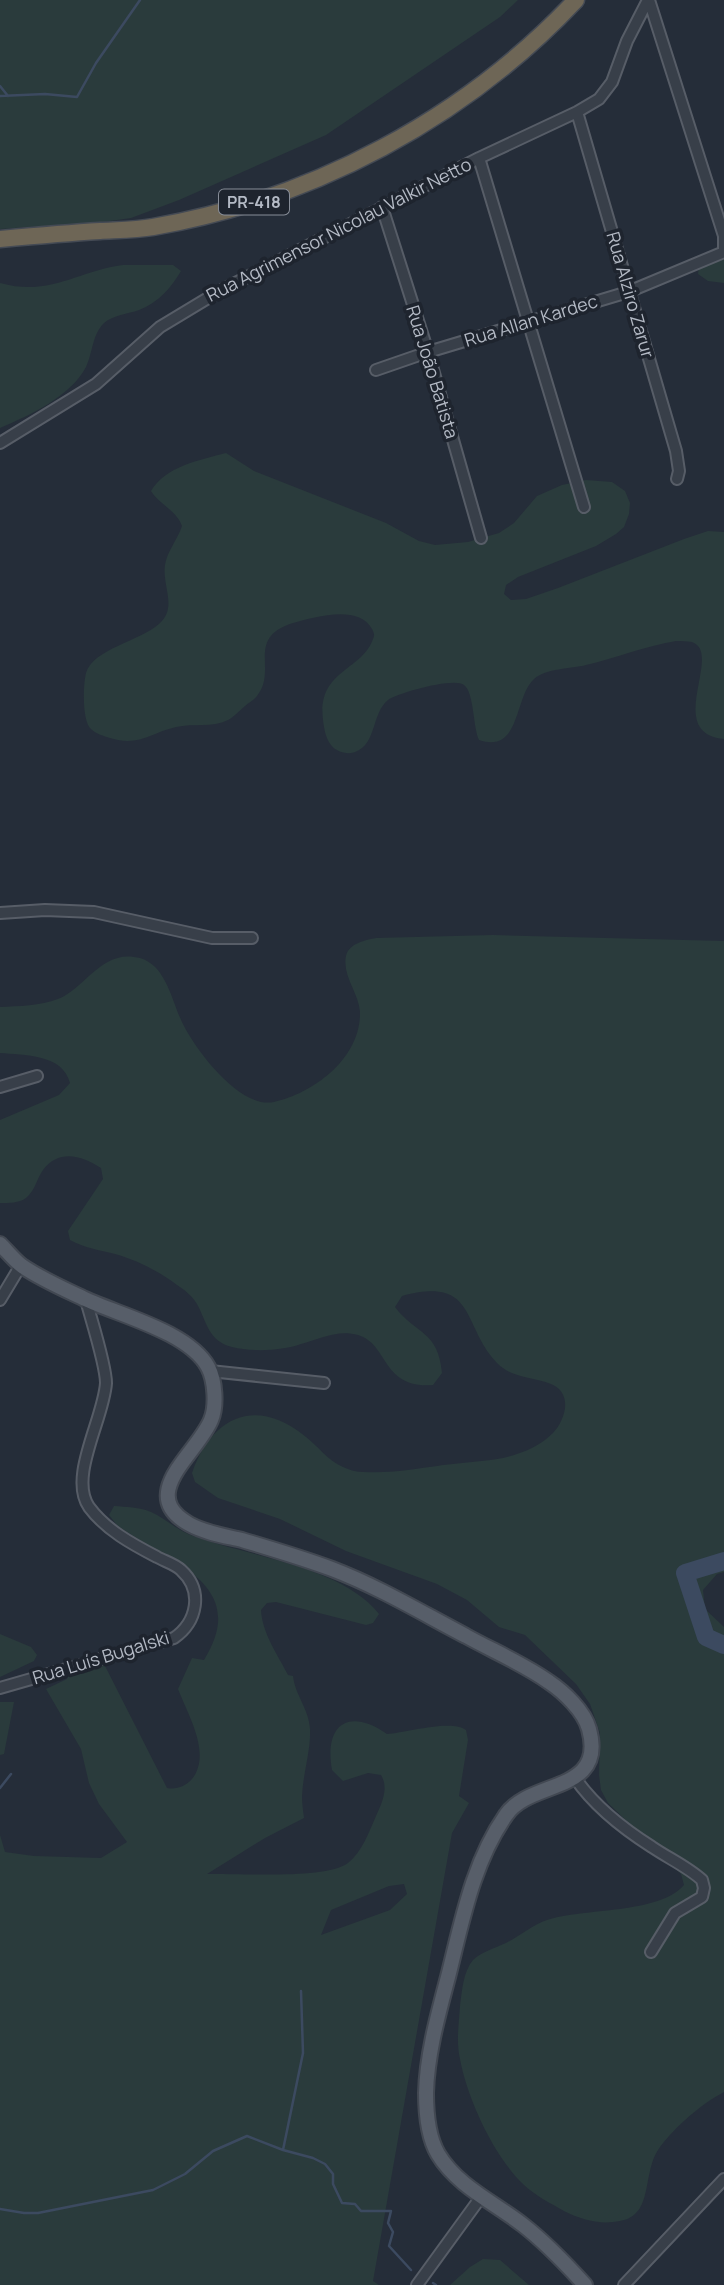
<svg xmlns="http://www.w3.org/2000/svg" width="724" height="2285" viewBox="0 0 724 2285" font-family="Manrope,sans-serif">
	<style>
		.green { fill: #2a3b3c; fill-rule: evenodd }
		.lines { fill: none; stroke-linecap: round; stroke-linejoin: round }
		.stream { stroke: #3c4a60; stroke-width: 2.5 }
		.river { stroke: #3c4a60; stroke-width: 18 }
		.minor-casing { stroke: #575d67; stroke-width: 14 }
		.major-casing { stroke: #424852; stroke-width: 18 }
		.highway-casing { stroke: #444a54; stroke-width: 19 }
		.minor { stroke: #383f49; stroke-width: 10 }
		.major { stroke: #575e69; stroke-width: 14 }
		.highway { stroke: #6e6656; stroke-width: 16 }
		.labels { text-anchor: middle; stroke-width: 7; stroke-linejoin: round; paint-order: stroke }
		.shield { fill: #1e242e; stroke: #878d98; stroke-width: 2 }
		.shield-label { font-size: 16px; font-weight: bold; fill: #b4bac5 }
		.street-label { font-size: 18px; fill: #b4bac5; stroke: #1e242e }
	</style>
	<rect width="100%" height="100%" fill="#252d39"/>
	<path class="green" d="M0,0H518L500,17L326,135L179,200L131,218L103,222L0,229Z
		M724,256V283L708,281L698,274L699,267Z
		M123,265H173L181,271C171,288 158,303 139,310C128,314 113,315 104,323C92,335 93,352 86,367C70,397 30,415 0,428V283C50,297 77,271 123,265Z
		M226,453L254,471L386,523L419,541L435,545L468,542L499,533L514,523L537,496L562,485L586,480L612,482L625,491L630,503L629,514L624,527L616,534L596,546L518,577L506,585L504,594L511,600L526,599L558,588L684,539L708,531L724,532V739C663,733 724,653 692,642C687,641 681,641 676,641C645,646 616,658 586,665C571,669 546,668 534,679C514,697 521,754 479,740C473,727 474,692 464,685C454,677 398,693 388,700C371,714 377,744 355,752C348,755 336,752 331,745C326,739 324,729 323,720C317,670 362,671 373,639C375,635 374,633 372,629C359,604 314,617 293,623C245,638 278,670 257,696C254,700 248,703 245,706C239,711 234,717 228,720C212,728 193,723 176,727C150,733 139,747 110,738C104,736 96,734 91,729C82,721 83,685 86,673C93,649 140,641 159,624C178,607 162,587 165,565C167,551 178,539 182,526C177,511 159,504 151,491C166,466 200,460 226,453Z
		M493,935L724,941V1572L717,1574L703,1590L705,1609L724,1627V2092C701,2104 675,2127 660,2147C641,2172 655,2215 620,2221C600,2225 582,2220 564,2211C550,2203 536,2196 524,2185C494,2157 467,2098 460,2059C456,2041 459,2023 460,2006C462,1991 463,1972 473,1960C481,1952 495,1948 506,1943C520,1936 532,1925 547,1920C583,1908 660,1914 684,1885L681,1874L608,1803L601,1790L599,1775L600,1733L590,1704L576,1684L525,1635L499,1627L467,1600L437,1584L346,1551L280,1519L218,1498L195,1482L192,1473C212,1416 256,1396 306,1437C318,1446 328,1461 343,1467C349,1470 357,1472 363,1472C393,1474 424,1467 453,1464C474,1461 497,1461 517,1454C530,1450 543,1443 553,1433C566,1419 573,1393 551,1384C532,1376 513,1379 497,1363C461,1325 477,1276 402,1296L395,1307C416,1335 438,1330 442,1373L433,1385C381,1389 389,1344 358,1335C338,1329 319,1339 301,1344C281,1351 252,1352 232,1347C208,1341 207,1322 197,1304C192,1296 185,1290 177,1285C160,1272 137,1260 115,1254C99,1250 85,1248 70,1240L68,1231L103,1179L101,1168C83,1156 59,1148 43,1170C37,1178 35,1191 26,1198C19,1203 9,1203 0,1203V1120L59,1095L70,1083C63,1054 24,1055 0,1053V1007C19,1006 40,1006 58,999C87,987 102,948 140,958C168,966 172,1005 185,1028C199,1054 241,1109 274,1102C314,1093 361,1058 360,1012C359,993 342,976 346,956C349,943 366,940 376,938Z
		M114,1506C126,1507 139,1507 151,1512C164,1518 175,1528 188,1534C243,1556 341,1565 379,1614L373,1623L366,1625L276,1602L267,1603L261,1610C262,1633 278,1655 288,1675L293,1676C295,1695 309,1709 310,1729C311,1751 303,1773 302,1796C302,1803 303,1811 304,1818L265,1838L207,1874C238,1873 325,1880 348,1863C362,1852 369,1832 376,1816C382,1803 389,1788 381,1775L368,1773L343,1781L332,1770C324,1725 348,1707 387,1734C406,1733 451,1719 466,1730L468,1740L459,1796L469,1803L452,1833L373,2281L379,2285H0V1835L5,1852L34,1856L101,1858L127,1842L99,1804L89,1783L81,1749L46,1689L67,1679L73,1667L84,1666L88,1669L103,1662L167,1788C176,1790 186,1786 192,1779C212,1754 188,1715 178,1689L192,1658L204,1660C252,1583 167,1562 117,1525L109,1515ZM404,1884L407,1894L390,1910L321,1935L331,1910L389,1886Z
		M0,1634L31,1647L37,1655L34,1661L0,1677Z
		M0,1702H14L4,1754L0,1755Z
		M483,2259L500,2260L529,2285H450L470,2267Z"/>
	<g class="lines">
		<path class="stream" d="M0,86L8,96
			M0,96L45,94L77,97L96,63L140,0
			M0,1788L11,1774
			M283,2150L303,2053L301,1991
			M0,2209L24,2213H38L153,2190L185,2174L213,2151L247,2136L283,2150L313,2158L325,2164L333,2174V2184L342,2203L355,2204L361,2211H391L388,2223L393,2232L389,2246L411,2270
			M433,2283L436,2285"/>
		<path class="river" d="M724,1561L685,1573L706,1637L724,1645"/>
		<defs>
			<path id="minor" d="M649,0L724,236
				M577,112L676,451L679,471L677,479
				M479,158L584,507
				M382,207L428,352L481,538
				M376,370L428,352L628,292L724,252V237
				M0,443L96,384L160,327L218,292L479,158L577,112L599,99L612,82L627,41L648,0
				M0,913L45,910L94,912L212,938H252
				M0,1087L37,1076
				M0,1300L21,1265
				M210,1371L324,1383
				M0,1688L174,1638C197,1622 204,1591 181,1570C175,1564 164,1561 157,1557C132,1544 106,1530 89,1507C68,1477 104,1418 106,1383C106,1365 91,1319 86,1300
				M575,1778C595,1807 622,1828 652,1847C668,1858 688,1867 702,1880L704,1888L702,1897L675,1913L651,1952
				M417,2285L481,2197
				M624,2285L724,2179"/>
			<path id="major" d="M0,1244C7,1251 14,1260 22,1266C41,1279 64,1289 85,1299C119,1315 189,1332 208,1367C215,1380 217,1406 211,1420C197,1454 136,1494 189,1524C205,1533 225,1536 242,1540C272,1549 303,1558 332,1569C379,1587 422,1613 466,1636C493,1651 524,1664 549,1682C564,1692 584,1711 589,1729C607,1794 530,1779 506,1815C473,1862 462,1921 448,1977C438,2015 427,2054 426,2093C426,2113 428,2137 438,2154C457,2186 495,2203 523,2225C545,2242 566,2264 585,2285"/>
			<path id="highway" d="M0,239C33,236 67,233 100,231C118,230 136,230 153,227C313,199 464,119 576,0"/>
		</defs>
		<use href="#minor" class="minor-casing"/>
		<use href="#major" class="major-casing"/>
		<use href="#highway" class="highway-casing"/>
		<use href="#minor" class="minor"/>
		<use href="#major" class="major"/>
		<use href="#highway" class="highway"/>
	</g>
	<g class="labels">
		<rect class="shield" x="219" y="189.5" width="70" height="25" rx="5"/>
		<g class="shield-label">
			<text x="254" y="208">PR-418</text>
		</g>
		<g class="street-label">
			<text transform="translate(339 230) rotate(-27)" y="6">Rua Agrimensor Nicolau Valkir Netto</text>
			<text transform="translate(630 295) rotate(74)" y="6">Rua Alziro Zarur</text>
			<text transform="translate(531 321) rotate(-17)" y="6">Rua Allan Kardec</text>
			<text transform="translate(432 372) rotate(73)" y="6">Rua João Batista</text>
			<text transform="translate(101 1658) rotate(-17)" y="6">Rua Luís Bugalski</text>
		</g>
	</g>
</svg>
